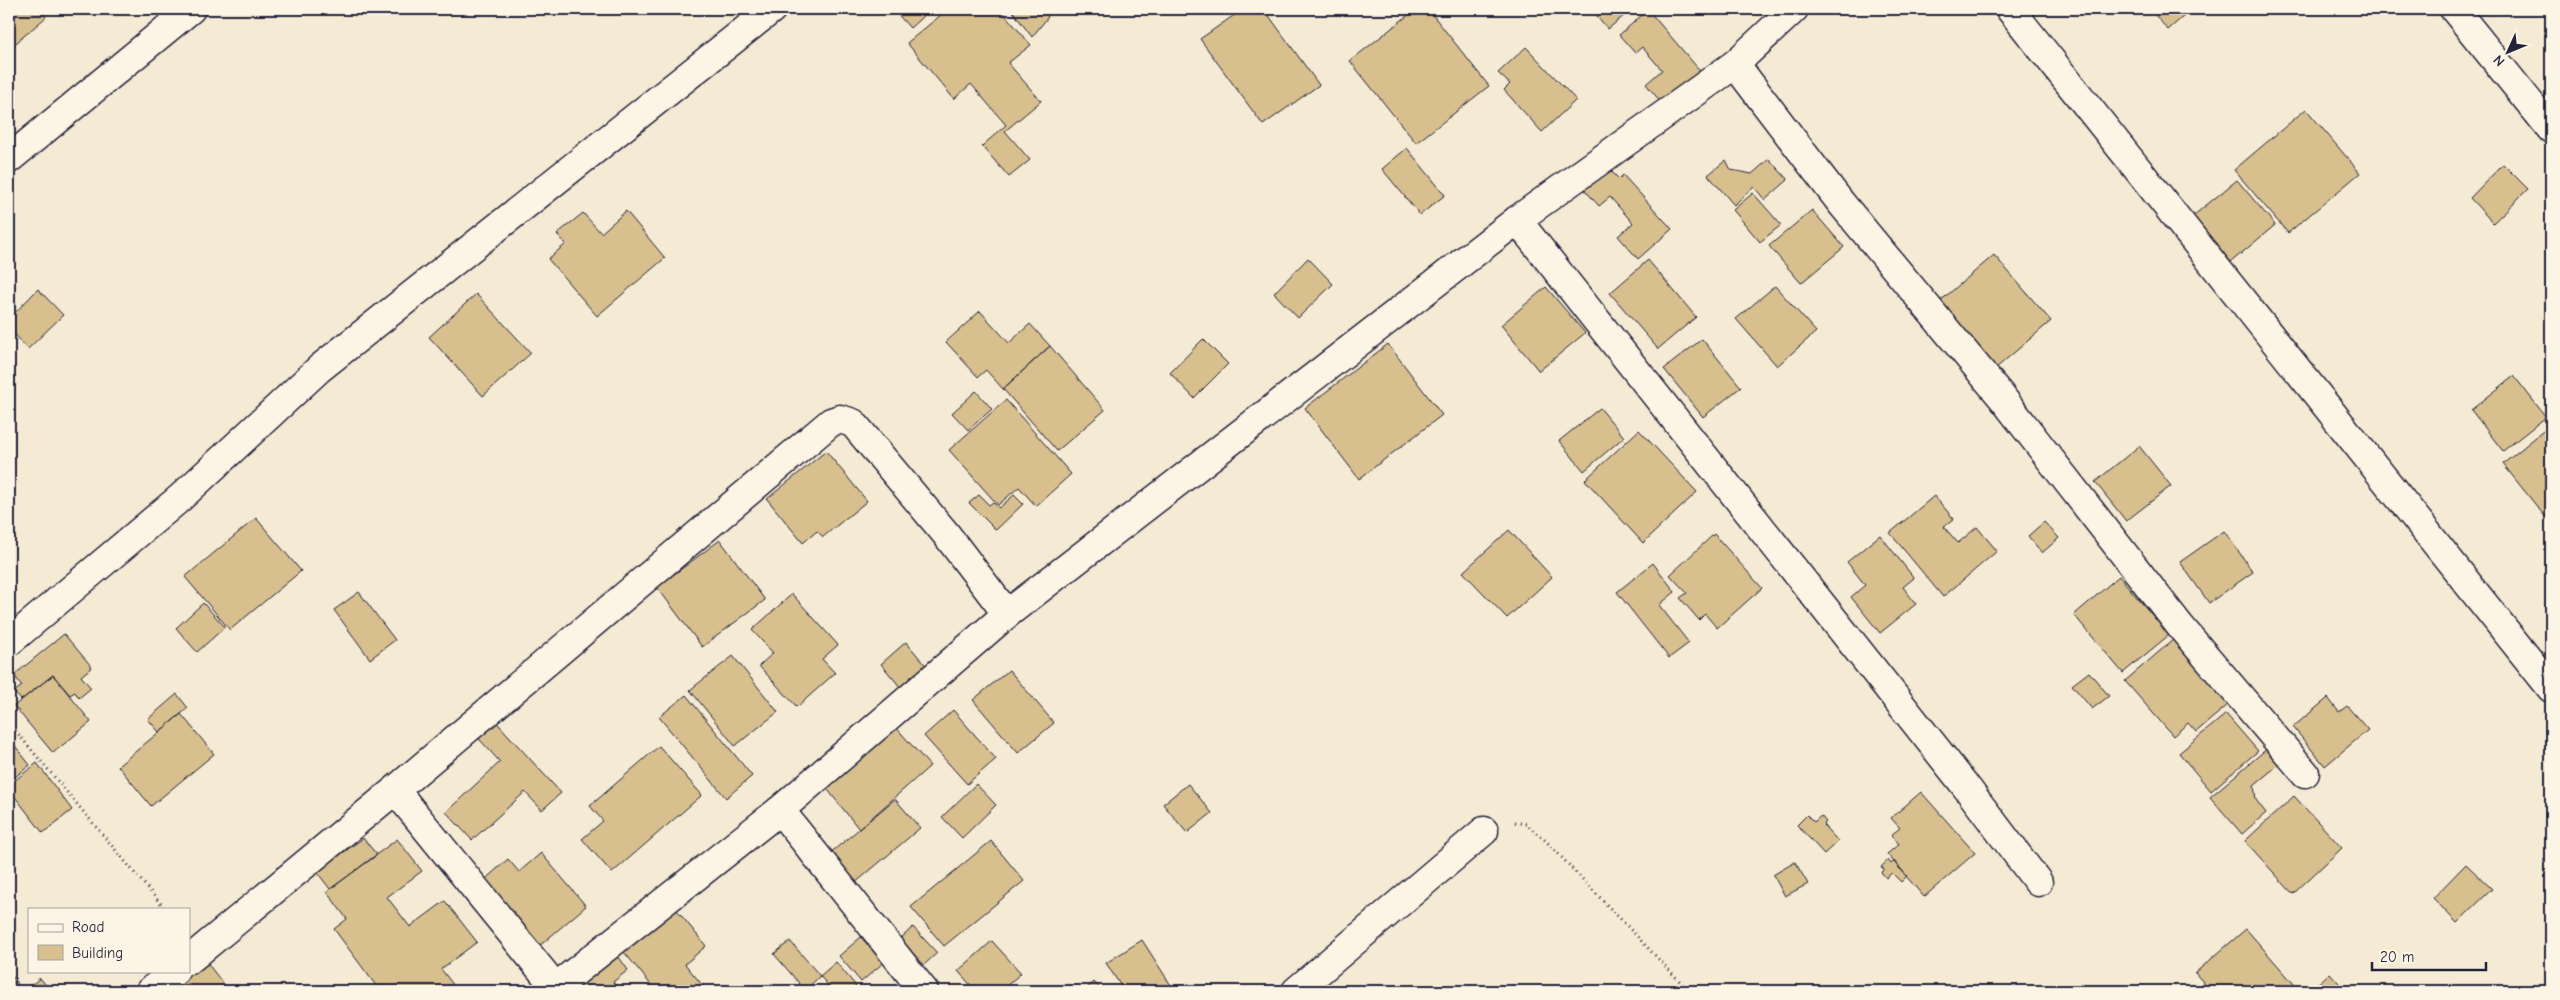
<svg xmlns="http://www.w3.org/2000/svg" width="2560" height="1000" viewBox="0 0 2560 1000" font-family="'Comic Neue',sans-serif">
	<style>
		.building { fill: #d7bf8e; stroke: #22223b }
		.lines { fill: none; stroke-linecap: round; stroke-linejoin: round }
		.street-casing { stroke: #22223b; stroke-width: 31 }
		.secondary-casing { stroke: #22223b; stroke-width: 31 }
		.path { stroke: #22223b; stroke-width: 3; stroke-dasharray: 1 4; stroke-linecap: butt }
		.street { stroke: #fcf5e5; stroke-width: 28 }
		.secondary { stroke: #fcf5e5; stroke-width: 28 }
	</style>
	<rect width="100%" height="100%" fill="#f5ead4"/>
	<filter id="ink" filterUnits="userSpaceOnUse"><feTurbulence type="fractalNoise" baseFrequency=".02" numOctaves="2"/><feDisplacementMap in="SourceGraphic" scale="10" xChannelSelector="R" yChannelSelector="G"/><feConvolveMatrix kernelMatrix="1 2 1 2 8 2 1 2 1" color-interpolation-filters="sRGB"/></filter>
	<g filter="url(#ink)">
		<path class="building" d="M9,9H39L46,17L9,49Z
			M893,9H931L910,28Z
			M948,9H1000L1031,45L1008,63L1041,101L1005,131L1030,160L1009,177L982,146L1006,125L971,84L954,99L907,43Z
			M1011,9H1042L1048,17L1032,37Z
			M1243,9H1264L1319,85L1263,125L1200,39Z
			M1416,9H1428L1489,86L1416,143L1350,61Z
			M1591,9H1632L1608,29Z
			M2150,9H2192L2168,30Z
			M1648,10L1702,73L1664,106L1646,84L1662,70L1642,47L1635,53L1619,35Z
			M1526,47L1576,100L1542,132L1504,90L1510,84L1498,73Z
			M2306,109L2360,173L2288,233L2234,170Z
			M1407,148L1445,195L1420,215L1382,169Z
			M1769,159L1788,180L1765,200L1754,187L1734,205L1708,175L1726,160L1731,170L1752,174Z
			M2503,164L2528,189L2493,223L2470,198Z
			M1608,168L1619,179L1623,175L1672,229L1638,259L1618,236L1633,223L1610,197L1599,206L1584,189Z
			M2237,180L2275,225L2231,262L2193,216Z
			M1753,193L1781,225L1760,242L1733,210Z
			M1812,210L1844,247L1801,283L1769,246Z
			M626,211L665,258L597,316L548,259L566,244L557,234L583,213L601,233Z
			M1994,255L2051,321L1995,369L1938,303Z
			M1308,258L1333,284L1298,318L1274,293Z
			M1648,260L1696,317L1658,349L1610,293Z
			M1775,286L1816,332L1777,366L1736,319Z
			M1546,287L1585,333L1539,371L1501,325Z
			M38,289L63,315L28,349L9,328V319Z
			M476,294L531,353L483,396L429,337Z
			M980,311L1009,343L1030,324L1050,346L1003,389L986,370L978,377L946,342Z
			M1203,339L1228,364L1194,398L1170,373Z
			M1702,339L1741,387L1703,417L1664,369Z
			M1388,344L1442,415L1359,479L1305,408Z
			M1050,346L1105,410L1057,451L1003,389Z
			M2514,376L2546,417L2503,451L2471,410Z
			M976,391L992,409L968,430L952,413Z
			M1006,400L1071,474L1036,506L1019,487L998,505L949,450Z
			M1600,408L1624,437L1584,471L1559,441Z
			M2548,427L2551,431V524L2503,464Z
			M1639,430L1697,492L1643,543L1585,480Z
			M2139,446L2171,486L2126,521L2095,482Z
			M826,451L867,501L823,537L817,531L803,543L767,499Z
			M979,495L989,505L993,502L999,508L1014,495L1023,504L996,530L969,503Z
			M1934,496L1954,519L1944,527L1958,543L1977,527L1997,551L1943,597L1890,533Z
			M256,518L301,571L230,630L185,577Z
			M2044,522L2059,538L2042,553L2028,536Z
			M1509,530L1552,577L1507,618L1463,572Z
			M2224,531L2253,572L2209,603L2180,562Z
			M1714,534L1762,588L1717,628L1705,614L1699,620L1680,598L1687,593L1670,575Z
			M1880,535L1914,578L1903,587L1916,604L1880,633L1851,597L1865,585L1847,562Z
			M720,540L765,600L702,647L657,587Z
			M1653,563L1675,592L1659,605L1689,643L1669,658L1617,592Z
			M2119,576L2169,635L2123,673L2074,615Z
			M359,592L395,640L370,659L334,610Z
			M792,594L838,645L822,659L835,673L797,707L759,666L773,653L752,630Z
			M203,603L225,627L197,652L176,628Z
			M64,634L92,667L81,676L91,688L79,698L75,692L70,695L53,675L21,700L14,692L22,686L14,675Z
			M2174,639L2229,704L2196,732L2188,723L2173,736L2125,681Z
			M906,642L933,674L907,695L881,664Z
			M733,656L778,712L735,746L690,690Z
			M1009,670L1054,723L1018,753L973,700Z
			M2089,672L2109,696L2092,709L2072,685Z
			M53,675L91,722L53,753L14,706Z
			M177,694L188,708L159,732L148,719Z
			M686,695L752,776L726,798L659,717Z
			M2328,698L2339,712L2347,706L2368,730L2325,766L2293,727Z
			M953,710L996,759L967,784L924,736Z
			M181,714L214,754L151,806L118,766Z
			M489,714L561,793L542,810L525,792L472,840L446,812L500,762L471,730Z
			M2226,714L2258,751L2211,791L2179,753Z
			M894,725L930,766L859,829L824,785Z
			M9,738L30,765L9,782Z
			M659,746L702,795L612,873L582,839L603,821L590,806Z
			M2269,747L2282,762L2254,785L2256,800L2266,813L2242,834L2210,797Z
			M37,763L72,810L43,833L9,789V785Z
			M976,784L996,805L962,838L942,817Z
			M1188,784L1212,813L1187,833L1163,804Z
			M1921,792L1975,853L1924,897L1887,854L1899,844L1891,835L1900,828L1891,818Z
			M2294,796L2342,848L2293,894L2245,841Z
			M895,799L920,828L854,884L829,854Z
			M1807,815L1814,822L1821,816L1826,822L1823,825L1838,841L1824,854L1797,825Z
			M363,838L377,855L330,889L317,872Z
			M397,839L422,871L387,897L410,927L445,901L477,942L441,969L458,991H380L334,929L347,919L327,892Z
			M991,841L1024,881L944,946L911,907Z
			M541,853L586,906L537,948L481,883L508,859L519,872Z
			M1888,860L1891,864L1894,861L1907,876L1901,882L1892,873L1886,878L1881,872L1884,869L1881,867Z
			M1795,862L1808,884L1785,896L1773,875Z
			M2466,864L2492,889L2457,923L2433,898Z
			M672,904L706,946L685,964L707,991H656L620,947Z
			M913,927L937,953L924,965L900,939Z
			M2246,929L2300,991H2211L2195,973Z
			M861,937L883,963L861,982L839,956Z
			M1142,940L1174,990L1172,991H1124L1106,963Z
			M790,941L820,976L805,990L774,954Z
			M992,941L1021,973L1001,991H976L958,971Z
			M616,953L628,970L613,982L620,991H567Z
			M204,959L229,991H169L166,989Z
			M836,962L856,986L850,991H833L820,976Z
			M9,972L20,987L14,991H9Z
			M2330,973L2346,991H2309Z
			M40,978L51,991H24Z
			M1094,982L1103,991H1084Z"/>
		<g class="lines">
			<defs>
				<path id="street" d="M2010,9L2551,688
					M2454,9L2551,129
					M1735,64L1841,203L2001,396L2180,626L2305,773
					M9,159L191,9
					M1517,220L1964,784L2038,882
					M9,642L180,498L320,368L772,9
					M395,790L556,988
					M780,810L924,991
					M189,960L395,790L831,422L840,419L853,423L946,534L1007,614
					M150,991L175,971
					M1296,991L1484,831"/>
				<path id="secondary" d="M551,991L780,810L1007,614L1517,220L1735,64L1794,9"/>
			</defs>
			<use href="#street" class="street-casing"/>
			<use href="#secondary" class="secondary-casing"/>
			<path class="path" d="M9,723L165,909
				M1515,822L1526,824L1545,840L1689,991"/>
			<use href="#street" class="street"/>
			<use href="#secondary" class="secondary"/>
		</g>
	</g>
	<rect width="2560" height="1000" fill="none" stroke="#fcf5e5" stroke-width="30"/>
	<rect x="15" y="15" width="2530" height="970" fill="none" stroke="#22223b" stroke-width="2" filter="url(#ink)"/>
	<rect x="28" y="908" width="162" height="65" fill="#fcf5e5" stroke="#a5a1a1"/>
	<rect x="38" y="924" width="25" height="8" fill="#fcf5e5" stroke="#a5a1a1"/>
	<text x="72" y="932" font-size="15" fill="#22223b">Road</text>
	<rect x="38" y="945" width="25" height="15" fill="#d7bf8e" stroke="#a5a1a1"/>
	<text x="72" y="958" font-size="15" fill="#22223b">Building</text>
	<g transform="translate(2508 52) rotate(226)" stroke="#fcf5e5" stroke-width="4" paint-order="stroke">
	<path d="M0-4L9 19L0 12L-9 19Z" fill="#22223b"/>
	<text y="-8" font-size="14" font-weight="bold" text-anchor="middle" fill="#22223b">N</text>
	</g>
	<path d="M2372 962v8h114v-8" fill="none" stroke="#22223b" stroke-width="2.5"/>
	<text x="2380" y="962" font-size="15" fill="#22223b" stroke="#fcf5e5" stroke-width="4" paint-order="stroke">20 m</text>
</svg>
